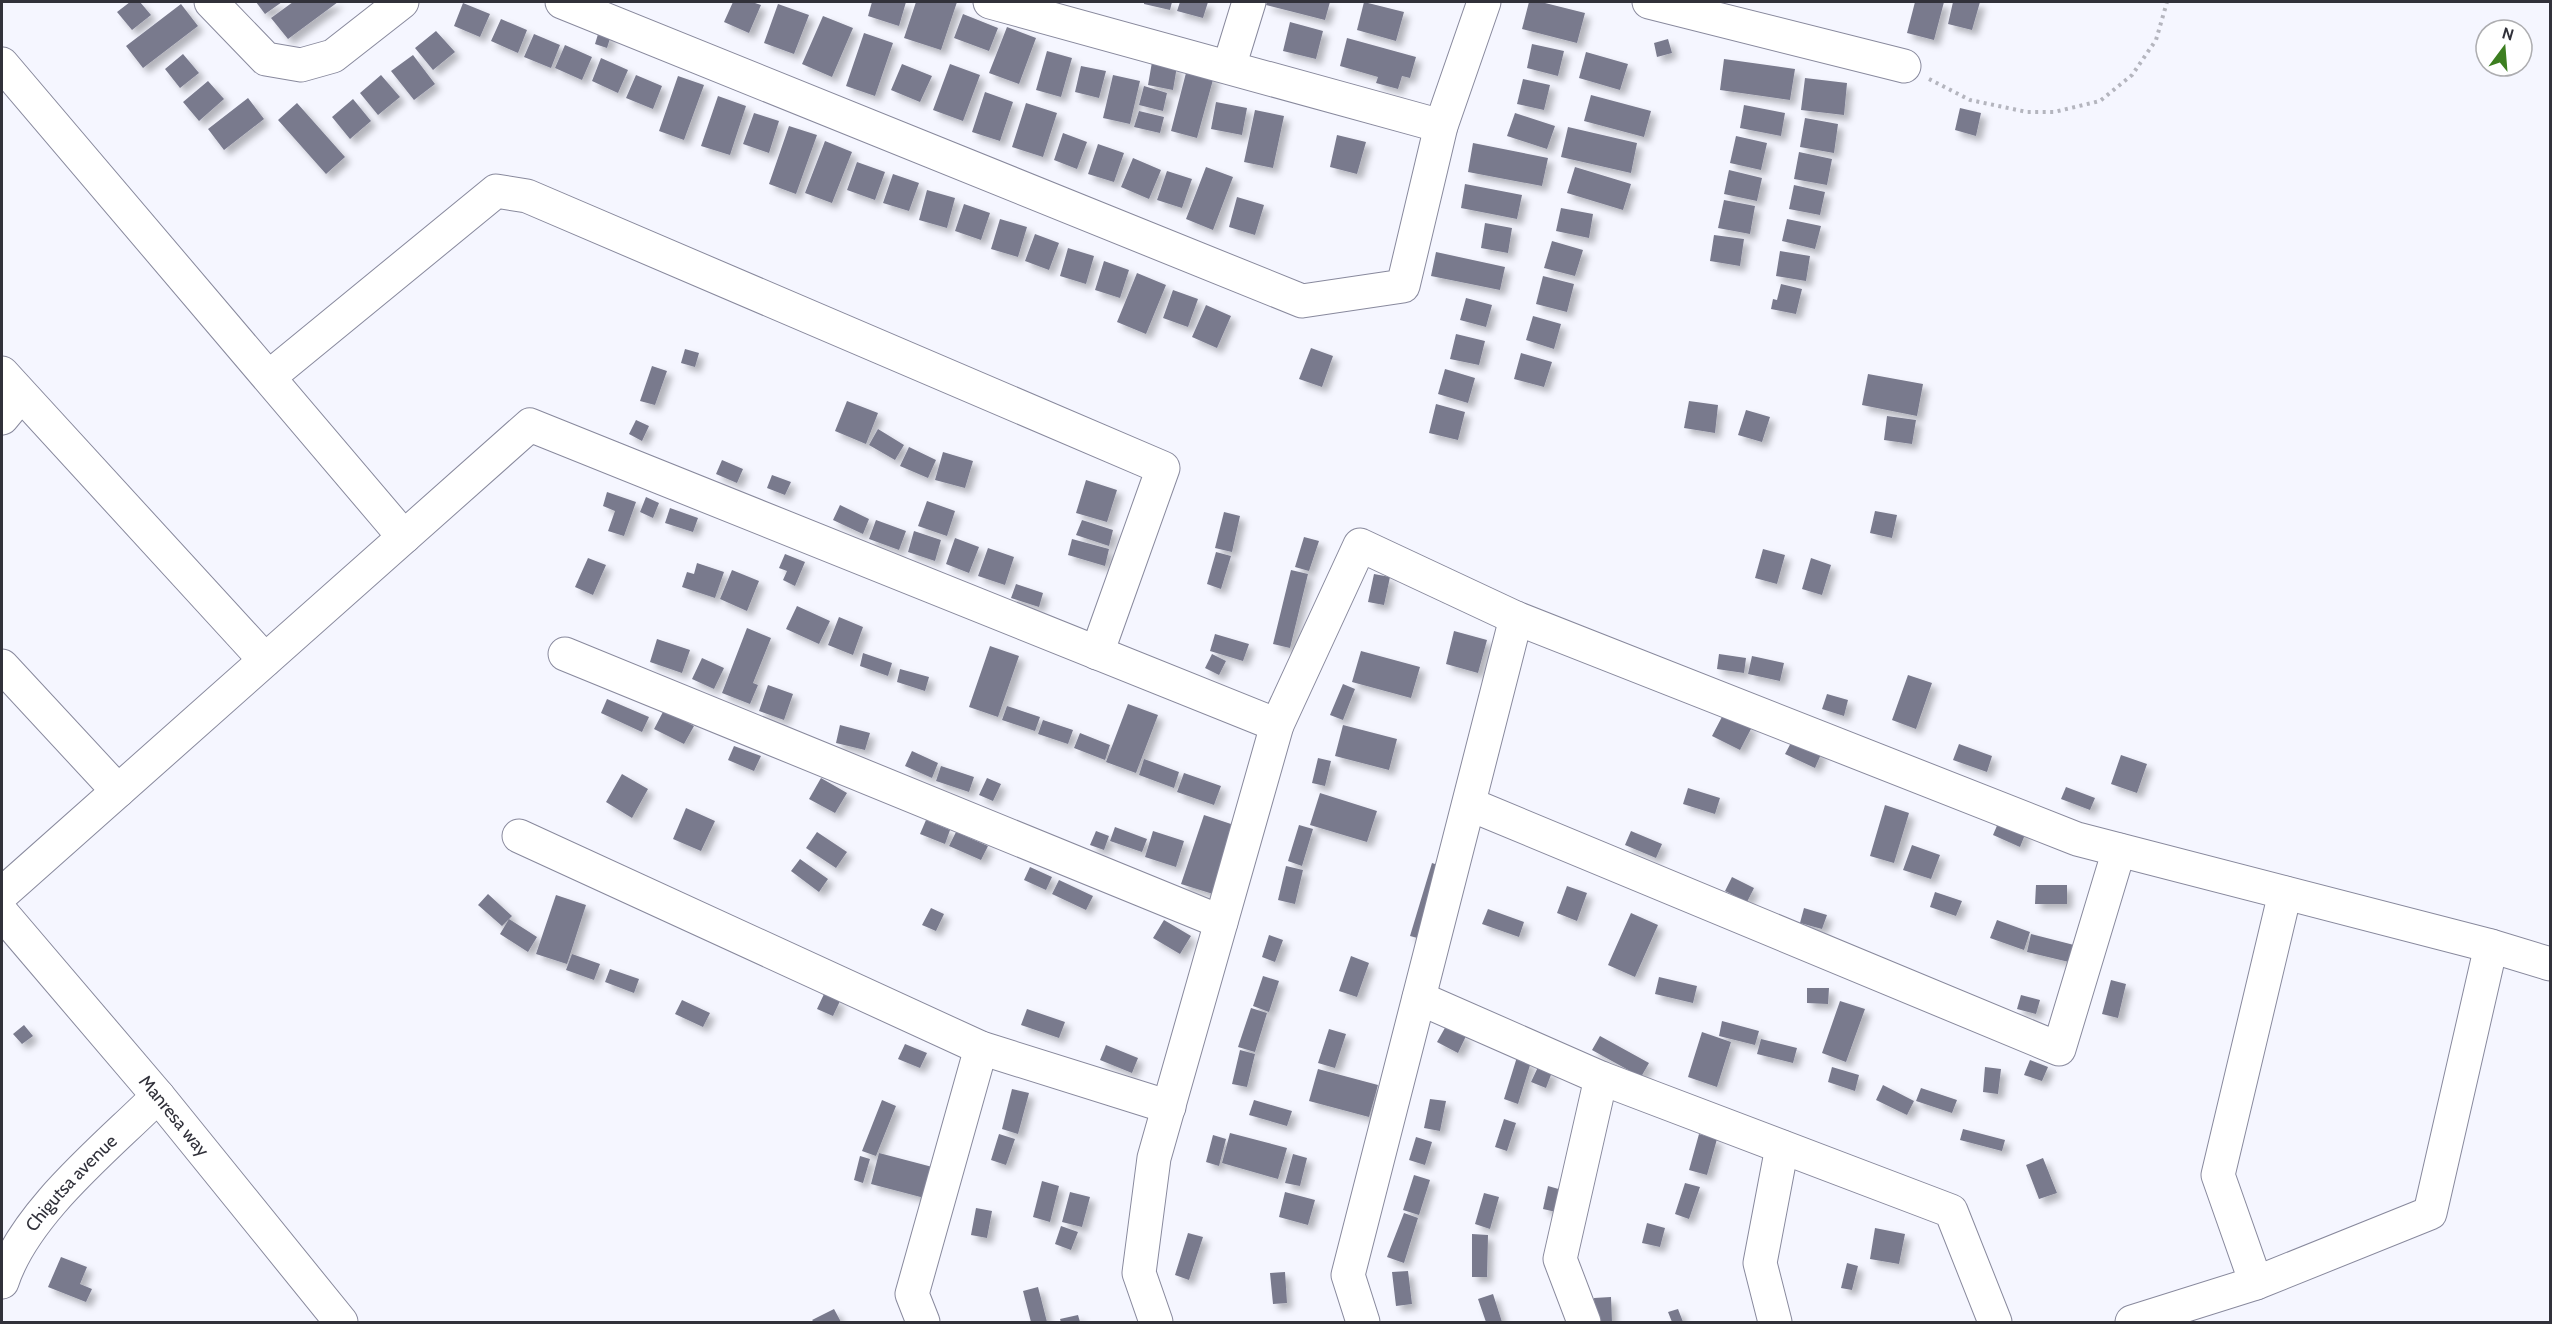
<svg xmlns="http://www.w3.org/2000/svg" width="2552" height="1324" viewBox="0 0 2552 1324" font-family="Cabin,sans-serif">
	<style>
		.building { fill: #797a8d; filter: url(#shadow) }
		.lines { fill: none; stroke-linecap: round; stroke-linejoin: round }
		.minor-casing { stroke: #88899d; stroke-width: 35 }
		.path { stroke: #b4b5be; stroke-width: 4; stroke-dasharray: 3 4.5; stroke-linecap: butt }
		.minor { stroke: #fff; stroke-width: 33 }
		.labels { text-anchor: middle; stroke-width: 4.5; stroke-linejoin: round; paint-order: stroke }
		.street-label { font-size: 18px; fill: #31313a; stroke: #fff }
	</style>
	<defs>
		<filter id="shadow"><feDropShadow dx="5.5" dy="5.5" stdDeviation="3" flood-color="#0004"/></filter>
	</defs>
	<rect width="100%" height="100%" fill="#f5f6ff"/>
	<path class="building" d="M130,2H140L151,15L132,30L117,12Z
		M256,2H282L265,14Z
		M293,2H338L288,39L271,18Z
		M733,2H752L761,5L749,33L724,22Z
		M872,2H906L899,26L868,16Z
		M916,2H957L941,50L904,38Z
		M1144,2H1172L1170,10L1144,4Z
		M1180,2H1208L1203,18L1177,11Z
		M1267,2H1330L1325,20L1266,5Z
		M1364,2L1404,12L1396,41L1357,30Z
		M1529,2H1541L1585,13L1577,43L1522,29Z
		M1915,2H1944L1934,40L1907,33Z
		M1953,2H1980L1972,30L1948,24Z
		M463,3L490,14L480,37L454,26Z
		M181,4L198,26L143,68L126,46Z
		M778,4L809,15L794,54L764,43Z
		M963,14L998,28L989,51L954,38Z
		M823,16L853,28L832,77L802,64Z
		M501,19L527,30L518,53L491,41Z
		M1290,22L1323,31L1316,59L1283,51Z
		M1007,27L1036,38L1019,84L989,73Z
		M436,31L455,52L433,70L415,48Z
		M599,31L611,35L607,48L595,44Z
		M864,33L893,43L875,96L846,86Z
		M534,34L560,45L551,68L524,57Z
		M1347,38L1416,57L1410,78L1402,76L1398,89L1376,83L1378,77L1340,66Z
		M1668,39L1672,53L1657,57L1654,43Z
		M1532,44L1564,51L1558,76L1527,68Z
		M565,45L592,57L582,80L555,68Z
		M1047,51L1072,58L1061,97L1036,90Z
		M1586,52L1628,64L1620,90L1579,78Z
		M183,54L199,73L180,88L165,69Z
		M413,55L435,84L414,100L391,71Z
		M601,58L628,70L618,93L592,81Z
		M1724,59L1795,69L1790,100L1720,90Z
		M1152,62L1177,66L1173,90L1148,85Z
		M902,64L932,76L920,102L891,90Z
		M950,64L980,75L963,121L933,110Z
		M1081,66L1106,71L1099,98L1075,92Z
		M1187,69L1214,76L1197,138L1171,131Z
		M381,75L400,97L378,115L360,93Z
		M636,75L662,86L653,109L626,98Z
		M1113,75L1140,81L1130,124L1103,118Z
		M678,76L704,85L684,140L659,131Z
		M1805,78L1847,83L1844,115L1801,110Z
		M1523,79L1550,85L1544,110L1517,104Z
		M208,81L224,99L199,121L183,102Z
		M1144,86L1167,93L1163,111L1139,105Z
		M985,92L1013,102L1000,141L972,132Z
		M1591,95L1651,111L1644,137L1584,121Z
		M718,96L746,106L730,155L701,146Z
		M248,98L264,119L224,150L208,129Z
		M353,99L371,121L350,139L332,117Z
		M1216,102L1247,108L1242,135L1211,129Z
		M297,103L345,157L326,174L278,120Z
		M1026,103L1057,113L1043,157L1012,147Z
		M1744,105L1785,113L1781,136L1740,128Z
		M1960,108L1981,113L1976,136L1955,130Z
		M1255,110L1284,116L1273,168L1244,162Z
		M1139,111L1164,117L1160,133L1134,127Z
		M754,113L779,121L769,153L743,144Z
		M1515,113L1555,126L1547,149L1507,136Z
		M1805,118L1838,124L1834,153L1800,147Z
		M789,126L817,135L796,194L769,184Z
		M1568,127L1637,143L1631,173L1561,157Z
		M1063,133L1087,142L1077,169L1054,160Z
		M1337,135L1366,142L1357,174L1330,167Z
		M1736,136L1767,143L1761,170L1730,163Z
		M825,141L852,152L832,203L805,193Z
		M1473,143L1548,158L1542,186L1468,172Z
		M1098,144L1124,153L1114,182L1088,174Z
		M1799,152L1832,159L1827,185L1794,179Z
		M1133,158L1161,170L1149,199L1121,187Z
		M857,162L885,172L875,200L847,190Z
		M1206,167L1233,177L1213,230L1186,219Z
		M1575,167L1631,184L1623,210L1567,193Z
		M1729,170L1762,178L1757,201L1724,194Z
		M1167,171L1192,179L1182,208L1157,200Z
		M893,174L919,183L909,211L883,203Z
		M1465,184L1522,195L1517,219L1461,208Z
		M1794,185L1825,192L1820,215L1789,209Z
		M927,190L955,198L947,228L919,220Z
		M1237,197L1264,205L1255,235L1229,227Z
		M1724,200L1755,206L1750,234L1718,228Z
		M964,204L990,213L981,240L955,231Z
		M1561,208L1593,214L1589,238L1556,231Z
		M1000,219L1027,227L1018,257L991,249Z
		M1787,219L1821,226L1815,249L1782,241Z
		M1485,223L1512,228L1508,253L1481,248Z
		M1035,234L1059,243L1049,270L1025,261Z
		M1714,235L1744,239L1740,266L1710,261Z
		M1552,241L1583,250L1575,276L1544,268Z
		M1068,248L1094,256L1086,284L1060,276Z
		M1780,251L1810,256L1806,281L1776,276Z
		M1436,252L1505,267L1500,290L1431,276Z
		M1104,261L1129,270L1120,298L1095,290Z
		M1137,273L1166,285L1146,334L1117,322Z
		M1543,276L1574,284L1567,312L1536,304Z
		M1781,284L1802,289L1796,314L1771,309L1773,299L1777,300Z
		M1173,290L1198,299L1188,327L1163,318Z
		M1466,298L1492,305L1486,327L1460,320Z
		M1206,305L1231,316L1217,348L1192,337Z
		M1533,316L1561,324L1554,349L1526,340Z
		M1456,334L1485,341L1479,365L1450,359Z
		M1311,348L1333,356L1322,387L1299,379Z
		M685,349L699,353L695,367L681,363Z
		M1521,353L1552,362L1544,387L1514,379Z
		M652,366L667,371L655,405L640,401Z
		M1445,369L1475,378L1468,403L1438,394Z
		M1868,374L1923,384L1917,416L1862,405Z
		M847,401L878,413L866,444L835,431Z
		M1689,401L1718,405L1715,433L1684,428Z
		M1436,404L1465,412L1458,440L1429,433Z
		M1746,410L1770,417L1762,442L1738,435Z
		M1887,416L1916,420L1912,444L1884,440Z
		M636,420L649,426L642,441L629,434Z
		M878,429L904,445L895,460L869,445Z
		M909,447L936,460L928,478L900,466Z
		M943,452L973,461L965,488L935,480Z
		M722,460L743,469L737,483L716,474Z
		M772,475L791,482L785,495L767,488Z
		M1086,480L1117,490L1107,522L1076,513Z
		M607,492L636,502L624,536L608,531L615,511L603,506Z
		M646,497L659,503L653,518L640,512Z
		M927,501L955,511L947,536L918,526Z
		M840,505L869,519L863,534L833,520Z
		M670,508L698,518L693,532L665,523Z
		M1875,511L1897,515L1892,538L1870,533Z
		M1224,512L1240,516L1232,552L1215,548Z
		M876,520L906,531L899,550L869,539Z
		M1082,520L1113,530L1109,546L1076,535Z
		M914,531L941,540L935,561L908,552Z
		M1304,537L1319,541L1309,571L1295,567Z
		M955,538L979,547L969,573L946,564Z
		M1072,539L1109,549L1105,566L1068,555Z
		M988,548L1014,557L1005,585L978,576Z
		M1763,549L1785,555L1777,584L1755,578Z
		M1216,552L1231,556L1221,589L1207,584Z
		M785,554L805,562L795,586L783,580L787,571L779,568Z
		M588,558L606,565L593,595L575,587Z
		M1811,558L1831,565L1822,595L1802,589Z
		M697,563L724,572L715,598L682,587L687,572L694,574Z
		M732,570L759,581L747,611L720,599Z
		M1291,570L1308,574L1290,648L1273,644Z
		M1374,574L1390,577L1384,605L1368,602Z
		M1016,584L1043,593L1039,607L1011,598Z
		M797,606L830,621L819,644L786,629Z
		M839,617L863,627L853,655L828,645Z
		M747,628L771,638L753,683L758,685L750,704L722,693Z
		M1454,631L1487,640L1478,673L1446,664Z
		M1215,634L1249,644L1243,661L1210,651Z
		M657,639L690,650L682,673L650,662Z
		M990,646L1019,656L998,717L969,707Z
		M1361,651L1420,667L1411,698L1352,682Z
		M863,653L892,663L888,676L860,666Z
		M1212,654L1226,661L1219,675L1205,668Z
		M1719,654L1746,658L1744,673L1717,669Z
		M1752,656L1784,663L1780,681L1748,674Z
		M702,658L724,668L714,689L692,679Z
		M900,669L929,677L925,691L897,682Z
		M1908,675L1932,683L1916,729L1892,720Z
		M1343,684L1355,689L1343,720L1330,715Z
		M768,685L793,694L784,720L759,711Z
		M1827,694L1848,700L1844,716L1822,709Z
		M607,699L649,717L642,732L601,713Z
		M1128,704L1158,715L1136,773L1106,762Z
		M1007,706L1040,717L1035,731L1002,720Z
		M664,710L694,726L684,744L654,729Z
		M1724,713L1752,727L1740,750L1712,736Z
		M1043,720L1073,730L1068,744L1038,734Z
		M840,725L870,733L865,750L836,743Z
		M1343,725L1397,739L1389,770L1335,756Z
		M1080,733L1110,745L1105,760L1074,748Z
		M1793,739L1822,752L1815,768L1785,754Z
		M1959,744L1992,756L1987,772L1953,760Z
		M734,746L761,756L754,771L728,760Z
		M912,751L938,763L932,778L905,766Z
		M2121,755L2147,764L2137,793L2111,784Z
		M1318,758L1331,761L1325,786L1312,783Z
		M1144,759L1179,772L1174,788L1139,775Z
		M941,766L974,777L969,792L936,781Z
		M1184,773L1221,786L1214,805L1177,792Z
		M622,774L648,789L632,818L606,802Z
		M821,778L847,793L835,813L809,799Z
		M987,778L1001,784L993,801L979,795Z
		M2066,787L2095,798L2090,810L2061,799Z
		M1688,788L1720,798L1715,814L1683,804Z
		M1320,793L1377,811L1367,842L1310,825Z
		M1885,805L1909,813L1894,863L1870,856Z
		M686,808L715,821L701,851L673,839Z
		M1204,815L1237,826L1213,894L1181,884Z
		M926,820L950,830L945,844L920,834Z
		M1999,821L2026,832L2020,847L1993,835Z
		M1299,825L1313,829L1302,866L1288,861Z
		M1115,827L1147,839L1142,852L1110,841Z
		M1096,831L1109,836L1104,850L1090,845Z
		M1153,831L1184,841L1176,867L1145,857Z
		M1631,831L1662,844L1656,858L1625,845Z
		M817,832L847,852L836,868L806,848Z
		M956,832L988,846L981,860L949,846Z
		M1912,845L1940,855L1931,879L1903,870Z
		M800,859L828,879L819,892L791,871Z
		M1432,863L1447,868L1425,940L1410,936Z
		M1286,866L1303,870L1295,904L1278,900Z
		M1030,867L1052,877L1046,890L1024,880Z
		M1732,877L1754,888L1747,902L1725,891Z
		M1059,880L1093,896L1086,910L1052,894Z
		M2036,885H2067V904H2035Z
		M1567,886L1587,893L1577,921L1557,913Z
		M1935,892L1962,901L1956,916L1930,907Z
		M488,894L512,916L502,926L478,905Z
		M556,895L586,905L567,964L536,954Z
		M931,908L944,914L936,931L922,925Z
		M1804,908L1827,915L1822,929L1800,923Z
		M1488,909L1524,922L1519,937L1482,924Z
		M1631,913L1658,925L1635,977L1608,965Z
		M509,919L537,937L528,952L500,934Z
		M1164,920L1191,936L1180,954L1153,938Z
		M1997,920L2030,932L2024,950L1990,938Z
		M2031,934L2074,945L2069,962L2027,952Z
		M1269,935L1283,940L1275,962L1262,957Z
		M572,954L600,964L594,980L566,970Z
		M1351,956L1369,963L1357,997L1339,991Z
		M610,969L639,979L634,993L605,982Z
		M1263,976L1279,981L1269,1012L1253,1006Z
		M1659,977L1697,986L1693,1003L1655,994Z
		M2111,980L2126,984L2118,1018L2102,1014Z
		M1807,988H1829L1828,1004L1807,1003Z
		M824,994L840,1001L833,1016L817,1009Z
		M2021,995L2040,1000L2036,1014L2017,1009Z
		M682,1000L710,1013L703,1027L675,1014Z
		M1840,1001L1865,1009L1846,1062L1822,1053Z
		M1251,1008L1267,1013L1255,1052L1238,1047Z
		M1027,1009L1065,1022L1059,1038L1021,1025Z
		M1722,1021L1759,1031L1755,1045L1719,1036Z
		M24,1025L33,1036L22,1044L13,1034Z
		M1446,1026L1466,1036L1458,1053L1437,1042Z
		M1329,1029L1346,1034L1335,1068L1318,1063Z
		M1702,1032L1731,1042L1717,1087L1688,1077Z
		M1600,1036L1649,1063L1641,1077L1592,1050Z
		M1761,1039L1797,1048L1793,1063L1757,1054Z
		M905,1044L927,1053L920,1068L898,1059Z
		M1106,1045L1138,1058L1132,1073L1100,1060Z
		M1240,1050L1255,1054L1247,1087L1232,1084Z
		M1517,1057L1531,1062L1518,1104L1504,1099Z
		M2030,1060L2048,1067L2042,1081L2024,1075Z
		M1538,1067L1552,1072L1546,1088L1531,1082Z
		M1832,1067L1859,1075L1855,1091L1828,1082Z
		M1985,1067L2001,1069L1998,1094L1983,1092Z
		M1318,1069L1378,1085L1369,1117L1309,1101Z
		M1883,1085L1914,1101L1907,1115L1876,1100Z
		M1921,1088L1957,1100L1952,1113L1916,1101Z
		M1012,1089L1029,1093L1018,1134L1002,1129Z
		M1430,1099L1446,1101L1440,1131L1424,1128Z
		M882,1100L896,1106L876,1156L862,1151Z
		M1254,1100L1292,1111L1287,1126L1249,1115Z
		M1504,1119L1516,1123L1507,1151L1495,1147Z
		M1963,1129L2005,1140L2002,1151L1960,1140Z
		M1230,1133L1287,1148L1278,1179L1222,1163Z
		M999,1134L1015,1139L1006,1165L991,1160Z
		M1699,1134L1717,1139L1707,1175L1689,1170Z
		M1213,1135L1226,1139L1219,1166L1206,1162Z
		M1416,1137L1432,1142L1425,1165L1409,1160Z
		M879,1153L940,1169L932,1200L871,1184Z
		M1293,1154L1307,1158L1300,1186L1285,1183Z
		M860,1156L870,1159L863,1183L854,1180Z
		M2043,1158L2057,1193L2039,1199L2026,1165Z
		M1414,1175L1430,1180L1419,1215L1403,1210Z
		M1042,1181L1059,1186L1050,1222L1033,1217Z
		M1685,1183L1700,1187L1689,1219L1675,1214Z
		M1548,1186L1562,1190L1556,1212L1543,1209Z
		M1070,1192L1090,1197L1082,1227L1062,1222Z
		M1285,1192L1315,1200L1308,1225L1279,1217Z
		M1484,1193L1499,1197L1490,1229L1475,1224Z
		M976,1208L992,1211L987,1238L971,1235Z
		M1404,1213L1418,1218L1404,1263L1387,1257Z
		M1647,1223L1665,1228L1660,1247L1642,1243Z
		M1061,1226L1078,1232L1071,1250L1055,1244Z
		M1875,1228L1905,1234L1899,1264L1870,1259Z
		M1188,1233L1203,1237L1189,1280L1175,1275Z
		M1472,1234L1488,1235L1487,1277H1472Z
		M61,1257L87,1267L80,1284L92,1289L86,1302L48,1287Z
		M1847,1263L1858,1266L1852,1290L1841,1288Z
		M1408,1271L1412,1304L1396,1306L1392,1272Z
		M1285,1272L1287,1303L1273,1304L1270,1273Z
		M1038,1287L1047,1322H1031L1023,1291Z
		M1493,1294L1502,1322H1486L1478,1299Z
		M1611,1297L1612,1322H1595L1594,1298Z
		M834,1309L841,1322H814L812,1320Z
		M1678,1309L1683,1322H1672L1668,1312Z
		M1078,1315L1080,1322H1061L1060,1319Z"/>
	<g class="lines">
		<defs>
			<g id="minor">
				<path d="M211,2L266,59L301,65L333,56L402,2"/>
				<path d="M562,2L1302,301L1403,286L1441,126L1484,2"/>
				<path d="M990,2L1441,126"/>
				<path d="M1649,2L1904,66"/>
				<path d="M2,64L404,537"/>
				<path d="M1229,67L1249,2"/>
				<path d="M2,373L265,660"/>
				<path d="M269,377L496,191L527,196L1163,468L1097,653"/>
				<path d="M2,418L21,395"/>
				<path d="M565,654L1221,922"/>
				<path d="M2,666L118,791"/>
				<path d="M1469,804L2059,1049L2119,850"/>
				<path d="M519,836L981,1048L1169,1107"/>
				<path d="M2,894L530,425L1277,725"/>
				<path id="s1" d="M2,913L158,1096L341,1322"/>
				<path d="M1419,998L1601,1078L1951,1211L1995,1322"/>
				<path id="s2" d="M2,1282C25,1212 106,1148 158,1096"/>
				<path d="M2256,1283L2218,1175L2285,893"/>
				<path d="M923,1322L912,1294L981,1048"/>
				<path d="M1156,1322L1139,1273L1154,1158L1277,725L1360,545L1516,618L2077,839L2491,946L2550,964"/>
				<path d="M1363,1322L1348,1275L1516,618"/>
				<path d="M1584,1322L1560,1259L1601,1078"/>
				<path d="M1775,1322L1760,1263L1782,1147"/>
				<path d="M2132,1322L2256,1283L2430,1213L2491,946"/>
			</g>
		</defs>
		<use href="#minor" class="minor-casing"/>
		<path class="path" d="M1929,79L1970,100L2027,112H2054L2100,101L2132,75L2156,40L2167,2"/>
		<use href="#minor" class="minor"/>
	</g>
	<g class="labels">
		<g class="street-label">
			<text dy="6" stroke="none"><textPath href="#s1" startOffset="266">Manresa way</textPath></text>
			<text dy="6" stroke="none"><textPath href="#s2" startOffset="122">Chigutsa avenue</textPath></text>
		</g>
	</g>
	<rect width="2552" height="1324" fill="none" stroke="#31313a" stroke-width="6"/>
	<g transform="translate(2504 48) rotate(16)"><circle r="28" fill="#ffffff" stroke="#adadb0" stroke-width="1.5"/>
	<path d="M0-4.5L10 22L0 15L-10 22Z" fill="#3c7e20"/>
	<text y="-9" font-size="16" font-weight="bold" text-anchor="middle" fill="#31313a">N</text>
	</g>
</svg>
